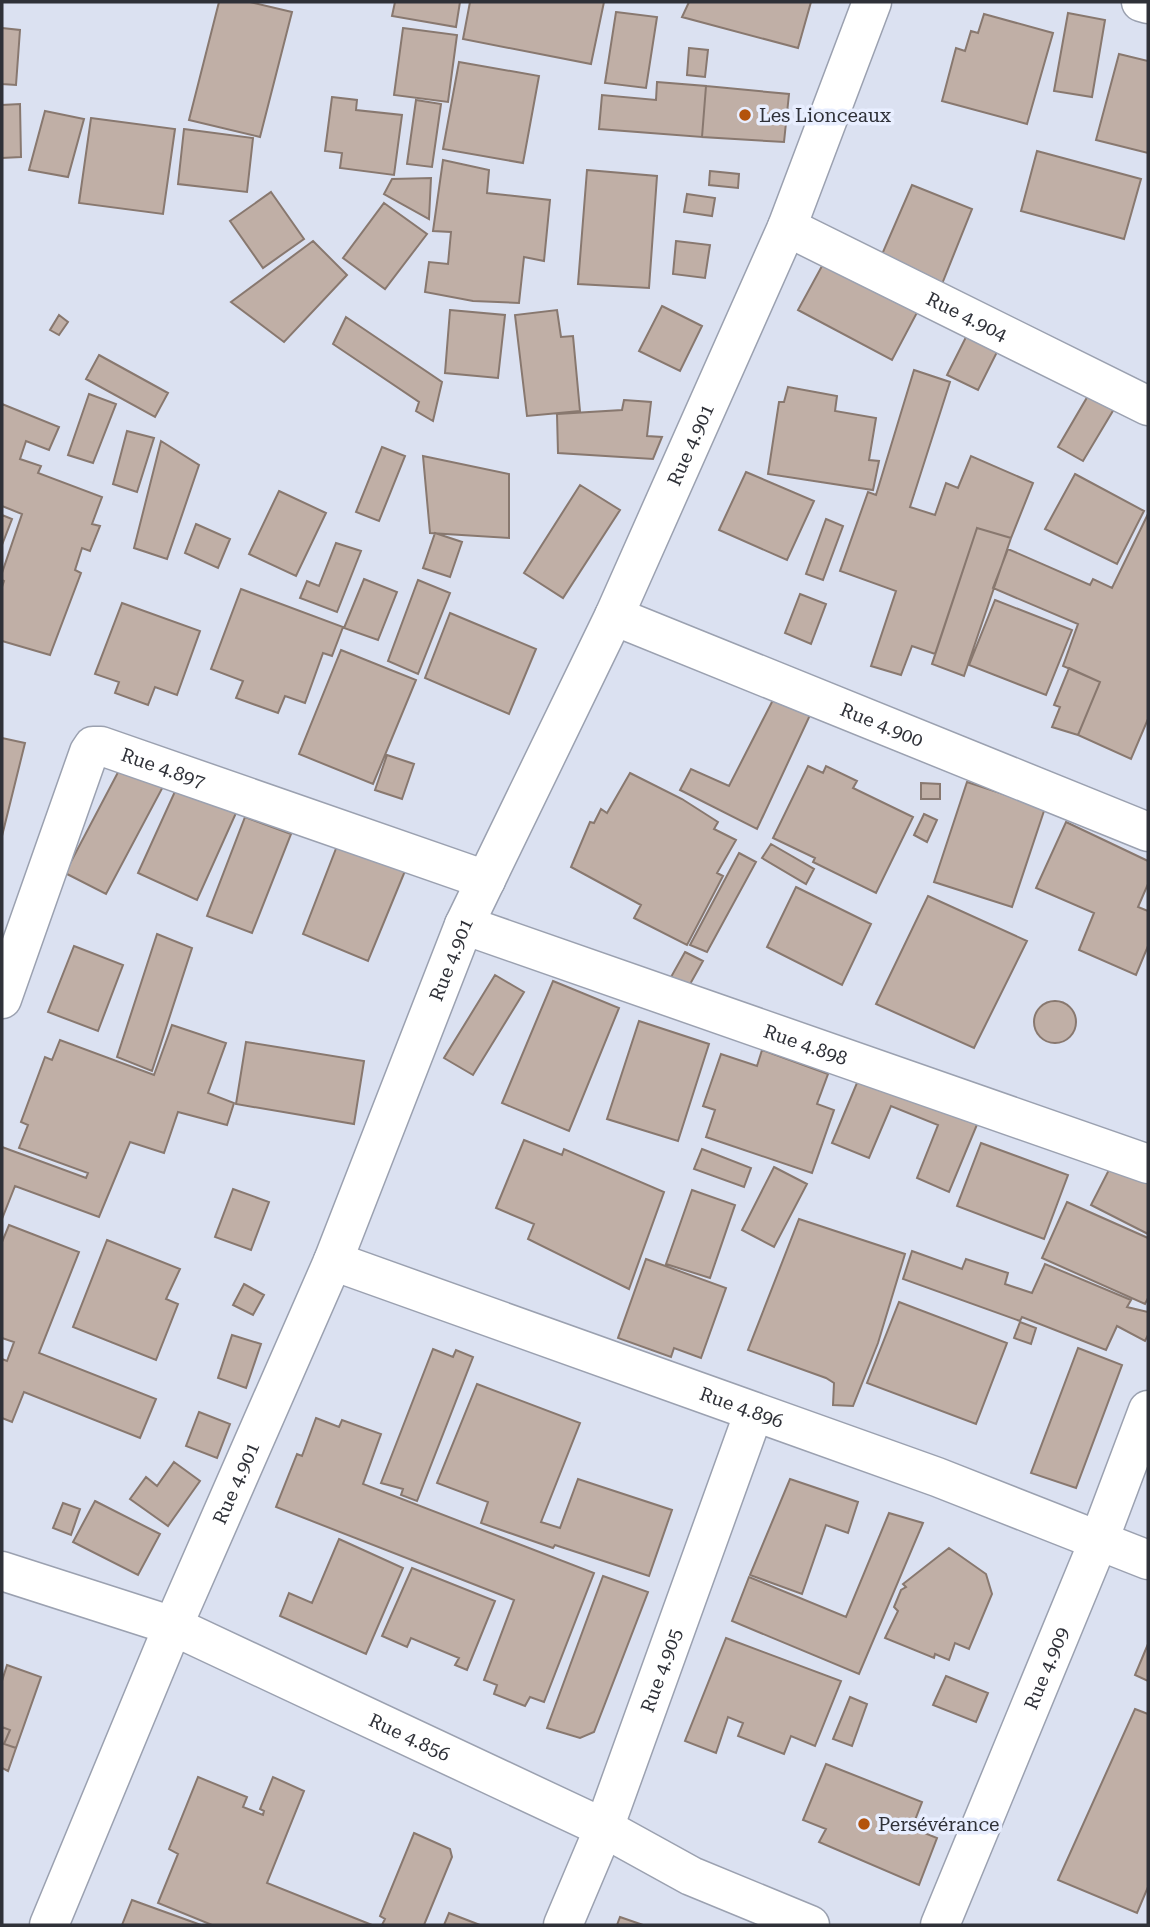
<svg xmlns="http://www.w3.org/2000/svg" width="1150" height="1927" viewBox="0 0 1150 1927" font-family="'Roboto Serif',serif">
	<style>
		.building { fill: #c0afa6; stroke: #88786f; stroke-width: 2 }
		.lines { fill: none; stroke-linecap: round; stroke-linejoin: round }
		.minor-casing { stroke: #9ba1b0; stroke-width: 41 }
		.minor { stroke: #fff; stroke-width: 38 }
		.poi-dot { fill: #b3530c; stroke: #e8eeff; stroke-width: 2.5 }
		.labels { text-anchor: middle; stroke-width: 7; stroke-linejoin: round; paint-order: stroke }
		.poi-label { font-size: 19px; fill: #2f3138; stroke: #e8eeff; text-anchor: start }
		.street-label { font-size: 19px; fill: #2f3138; stroke: #e8eeff }
	</style>
	<rect width="100%" height="100%" fill="#dbe1f1"/>
	<path class="building" d="M219,2H250L292,12L260,137L189,120Z
		M395,2H460L456,27L392,16Z
		M470,2H604L591,64L463,39Z
		M689,2H811L798,48L682,17Z
		M616,12L657,17L646,88L605,83Z
		M1068,13L1105,20L1092,97L1054,91Z
		M984,14L1053,33L1027,124L942,101L956,48L965,51L971,31L978,33Z
		M2,28L20,30L16,85L2,84Z
		M403,28L457,35L448,102L394,95Z
		M689,48L708,50L705,77L687,75Z
		M1119,54L1148,61V153L1096,140Z
		M459,62L539,76L523,163L443,149Z
		M657,82L706,86L702,137L599,129L602,95L656,100Z
		M706,86L789,94L784,142L702,137Z
		M332,97L357,100L356,110L402,115L394,175L340,168L342,153L325,151Z
		M416,100L441,104L432,167L407,164Z
		M20,104L21,157L2,158V105Z
		M45,111L84,119L68,177L29,170Z
		M91,118L175,129L163,214L79,203Z
		M184,129L253,138L247,192L178,184Z
		M1037,151L1141,179L1124,239L1021,211Z
		M443,160L489,170L487,193L550,200L544,261L524,257L519,303L473,301L425,292L429,262L448,264L451,232L433,231Z
		M587,170L657,176L649,288L578,284Z
		M710,171L739,174L738,188L709,185Z
		M431,178L429,219L384,194L392,179Z
		M912,185L972,209L942,284L880,259Z
		M271,192L304,239L263,268L230,221Z
		M687,194L715,198L712,216L684,212Z
		M384,203L427,234L385,289L343,258Z
		M313,241L347,275L284,342L231,302Z
		M676,241L710,245L705,278L673,274Z
		M828,255L921,305L892,360L798,310Z
		M662,306L702,326L680,371L639,351Z
		M450,310L505,315L498,378L445,373Z
		M557,310L561,337L573,336L580,411L527,416L515,315Z
		M59,315L68,322L59,335L50,330Z
		M346,317L442,382L433,421L416,411L419,402L333,344Z
		M969,331L1000,346L978,390L947,375Z
		M99,355L168,393L155,417L86,379Z
		M914,370L950,382L910,507L935,515L946,483L958,488L971,456L1033,483L1011,538L977,528L935,654L912,646L901,675L871,666L896,591L840,571L868,492L876,495Z
		M788,387L837,396L835,411L876,418L869,460L879,461L873,490L768,474L779,402H784Z
		M1092,389L1117,404L1083,461L1058,447Z
		M89,394L116,404L93,463L68,455Z
		M624,400L651,402L647,436L662,437L653,459L558,453L557,414L622,410Z
		M2,404L59,427L49,450L26,441L20,459L41,466L38,473L102,497L92,524L100,526L90,551L82,548L75,570L81,573L50,655L2,641V587L4,581L2,580V573L22,514L2,506Z
		M127,431L154,438L137,492L113,484Z
		M161,441L199,465L167,559L134,548Z
		M382,447L405,456L379,521L356,512Z
		M423,456L509,474V538L430,533Z
		M746,472L814,501L787,560L719,530Z
		M1075,474L1144,511L1117,564L1045,529Z
		M580,485L620,510L563,598L524,573Z
		M279,491L326,513L296,576L249,554Z
		M1148,514V719L1131,759L1078,735L1100,682L1063,666L1078,624L993,588L1008,549L1090,585L1093,579L1112,588Z
		M2,515L12,519L2,545Z
		M826,519L843,526L823,580L806,574Z
		M196,524L230,539L218,568L185,553Z
		M977,528L1011,538L964,676L932,664Z
		M435,533L462,542L450,577L423,568Z
		M336,543L361,551L337,612L300,598L307,581L319,586Z
		M364,579L397,592L378,640L344,628Z
		M418,580L450,593L418,674L388,661Z
		M241,589L343,627L332,656L323,653L305,703L285,696L278,713L236,698L243,681L211,669Z
		M800,594L826,604L811,644L785,633Z
		M995,600L1072,630L1046,695L969,665Z
		M122,603L200,631L177,695L155,687L148,705L115,693L119,682L95,674Z
		M450,613L536,649L509,714L425,678Z
		M341,650L416,680L373,784L299,754Z
		M1069,668L1100,682L1078,735L1052,727L1060,707L1054,705Z
		M775,696L811,713L757,829L680,790L691,769L729,786Z
		M2,738L25,743L2,836Z
		M387,755L414,764L402,799L375,790Z
		M125,759L166,781L106,894L65,873Z
		M808,766L823,773L826,766L857,781L853,788L913,817L876,893L813,862L815,858L773,838Z
		M630,773L682,799L718,822L714,829L736,840L717,873L723,876L687,945L634,918L641,905L571,867L590,822L594,823L601,809L607,813Z
		M967,782L1045,808L1012,907L934,882Z
		M921,783L940,784V799H921Z
		M177,787L236,813L197,900L138,873Z
		M924,814L937,820L927,842L914,835Z
		M245,817L291,834L252,933L207,916Z
		M1066,822L1148,861V884L1138,907L1148,911V946L1136,975L1079,950L1094,913L1036,888Z
		M771,844L814,869L806,884L762,858Z
		M337,846L405,871L368,961L303,934Z
		M739,853L756,862L707,952L690,945Z
		M796,887L871,924L842,985L767,947Z
		M928,896L1027,941L974,1048L876,1004Z
		M157,934L192,948L152,1071L117,1057Z
		M74,946L123,965L98,1031L48,1012Z
		M685,952L703,961L689,986L671,977Z
		M495,975L524,992L473,1075L444,1058Z
		M553,981L619,1008L569,1131L502,1103Z
		M1034 1022a21 21 0 1 1 42 0a21 21 0 1 1-42 0Z
		M639,1021L709,1044L678,1141L607,1119Z
		M172,1025L226,1043L208,1093L234,1103L227,1125L178,1112L164,1153L130,1142L99,1217L15,1186L2,1219V1147L86,1178L88,1173L19,1148L28,1125L21,1122L45,1057L52,1060L60,1040L154,1075Z
		M246,1042L364,1061L354,1124L236,1104Z
		M762,1050L828,1074L817,1104L834,1110L812,1173L706,1137L715,1110L703,1106L721,1054L757,1066Z
		M864,1066L981,1115L949,1192L917,1178L938,1125L891,1106L869,1158L832,1143Z
		M524,1140L562,1155L564,1149L664,1192L629,1289L528,1239L534,1224L496,1208Z
		M981,1143L1068,1175L1044,1239L957,1206Z
		M702,1149L751,1168L744,1187L694,1169Z
		M1115,1158L1148,1175V1234L1091,1205Z
		M774,1167L807,1184L774,1247L742,1230Z
		M233,1189L269,1202L251,1250L215,1237Z
		M692,1190L735,1205L710,1278L666,1264Z
		M1067,1202L1148,1238V1298L1145,1304L1042,1258Z
		M799,1219L905,1254L878,1343L853,1406L833,1405L834,1383L826,1378L748,1350Z
		M9,1225L79,1252L39,1353L156,1399L140,1438L24,1392L12,1422L2,1418V1359L7,1361L14,1342L2,1338V1242Z
		M107,1240L180,1269L166,1299L178,1304L156,1360L73,1327Z
		M912,1251L962,1269L966,1259L1008,1273L1005,1284L1032,1293L1045,1264L1131,1300L1127,1307L1148,1312V1335L1145,1341L1117,1326L1106,1350L1022,1317L1020,1321L903,1279Z
		M646,1259L726,1288L701,1358L674,1348L671,1357L618,1338Z
		M244,1284L264,1295L253,1315L233,1305Z
		M899,1302L1007,1343L976,1424L867,1383Z
		M1020,1322L1036,1328L1031,1344L1014,1338Z
		M232,1335L261,1344L246,1388L218,1378Z
		M1078,1348L1122,1365L1076,1488L1031,1473Z
		M433,1349L453,1357L456,1350L473,1357L417,1501L401,1495L403,1489L381,1483Z
		M477,1384L580,1423L541,1522L560,1528L578,1479L672,1510L649,1576L555,1545L553,1548L481,1523L488,1502L437,1483Z
		M199,1412L230,1424L217,1458L186,1446Z
		M316,1418L339,1427L342,1420L381,1434L363,1484L594,1573L544,1702L530,1697L525,1706L494,1694L497,1685L484,1680L514,1600L276,1507L297,1454L302,1456Z
		M174,1462L200,1481L168,1526L130,1499L146,1477L157,1486Z
		M790,1479L858,1502L848,1533L826,1525L802,1594L750,1575Z
		M95,1501L160,1534L138,1575L73,1542Z
		M63,1503L80,1509L71,1535L53,1528Z
		M889,1513L923,1523L859,1674L732,1621L749,1577L846,1617Z
		M339,1539L403,1568L366,1654L280,1616L289,1593L312,1603Z
		M949,1548L986,1574L992,1594L969,1649L955,1643L949,1660L935,1654L934,1658L885,1638L898,1611L894,1607L901,1590L906,1587L903,1584Z
		M412,1568L495,1601L467,1670L455,1665L459,1658L411,1638L407,1647L382,1636Z
		M603,1576L648,1592L594,1732L580,1738L547,1728Z
		M726,1638L841,1681L815,1746L791,1736L784,1754L738,1736L743,1723L728,1717L716,1753L685,1741Z
		M1148,1644V1681L1135,1675Z
		M7,1665L41,1677L16,1748L4,1744L10,1730L2,1727V1681Z
		M946,1676L988,1693L976,1722L933,1705Z
		M850,1697L867,1704L852,1746L833,1739Z
		M1135,1709L1148,1714V1887L1137,1913L1058,1880Z
		M2,1727L10,1730L4,1744L16,1748L8,1771L2,1768Z
		M826,1764L922,1802L912,1828L937,1838L919,1885L819,1842L826,1829L803,1820Z
		M198,1777L247,1797L243,1807L263,1815L264,1811L260,1809L273,1777L304,1791L267,1883L372,1925H212L158,1903L178,1854L169,1849Z
		M414,1833L450,1849L452,1857L424,1925H382L385,1919L380,1916Z
		M132,1900L201,1925H122Z
		M449,1913L480,1925H444Z
		M620,1917L643,1925H617Z"/>
	<g class="lines">
		<defs>
			<g id="minor">
				<path d="M1141,2L1148,4"/>
				<path id="s1" d="M787,227L1148,406"/>
				<path id="s2" d="M614,616L1148,832"/>
				<path id="s3" d="M464,925L1148,1164"/>
				<path id="s4" d="M2,999L89,752L93,746H101L486,880"/>
				<path id="s5" d="M333,1261L937,1477L1148,1560"/>
				<path id="s6" d="M2,1571L173,1626L604,1828L691,1876L810,1925"/>
				<path id="s7" d="M49,1925L173,1626L333,1261L464,925L614,616L787,227L872,2"/>
				<path id="s8" d="M563,1925L604,1828L754,1412"/>
				<path id="s9" d="M940,1925L1099,1540L1148,1410"/>
			</g>
		</defs>
		<use href="#minor" class="minor-casing"/>
		<use href="#minor" class="minor"/>
	</g>
	<g class="poi-dot">
		<circle cx="745" cy="115" r="7"/>
		<circle cx="864" cy="1824" r="7"/>
	</g>
	<g class="labels">
		<g class="poi-label">
			<text x="759" y="122">Les Lionceaux</text>
			<text x="878" y="1831">Persévérance</text>
		</g>
		<g class="street-label">
			<text dy="7" stroke="none"><textPath href="#s1" startOffset="201">Rue 4.904</textPath></text>
			<text dy="7" stroke="none"><textPath href="#s7" startOffset="1614">Rue 4.901</textPath></text>
			<text dy="7" stroke="none"><textPath href="#s2" startOffset="289">Rue 4.900</textPath></text>
			<text dy="7" stroke="none"><textPath href="#s4" startOffset="343">Rue 4.897</textPath></text>
			<text dy="7" stroke="none"><textPath href="#s7" startOffset="1046">Rue 4.901</textPath></text>
			<text dy="7" stroke="none"><textPath href="#s3" startOffset="362">Rue 4.898</textPath></text>
			<text dy="7" stroke="none"><textPath href="#s5" startOffset="434">Rue 4.896</textPath></text>
			<text dy="7" stroke="none"><textPath href="#s7" startOffset="480">Rue 4.901</textPath></text>
			<text dy="7" stroke="none"><textPath href="#s9" startOffset="278">Rue 4.909</textPath></text>
			<text dy="7" stroke="none"><textPath href="#s8" startOffset="273">Rue 4.905</textPath></text>
			<text dy="7" stroke="none"><textPath href="#s6" startOffset="441">Rue 4.856</textPath></text>
		</g>
	</g>
	<rect width="1150" height="1927" fill="none" stroke="#2f3138" stroke-width="7"/>
</svg>
